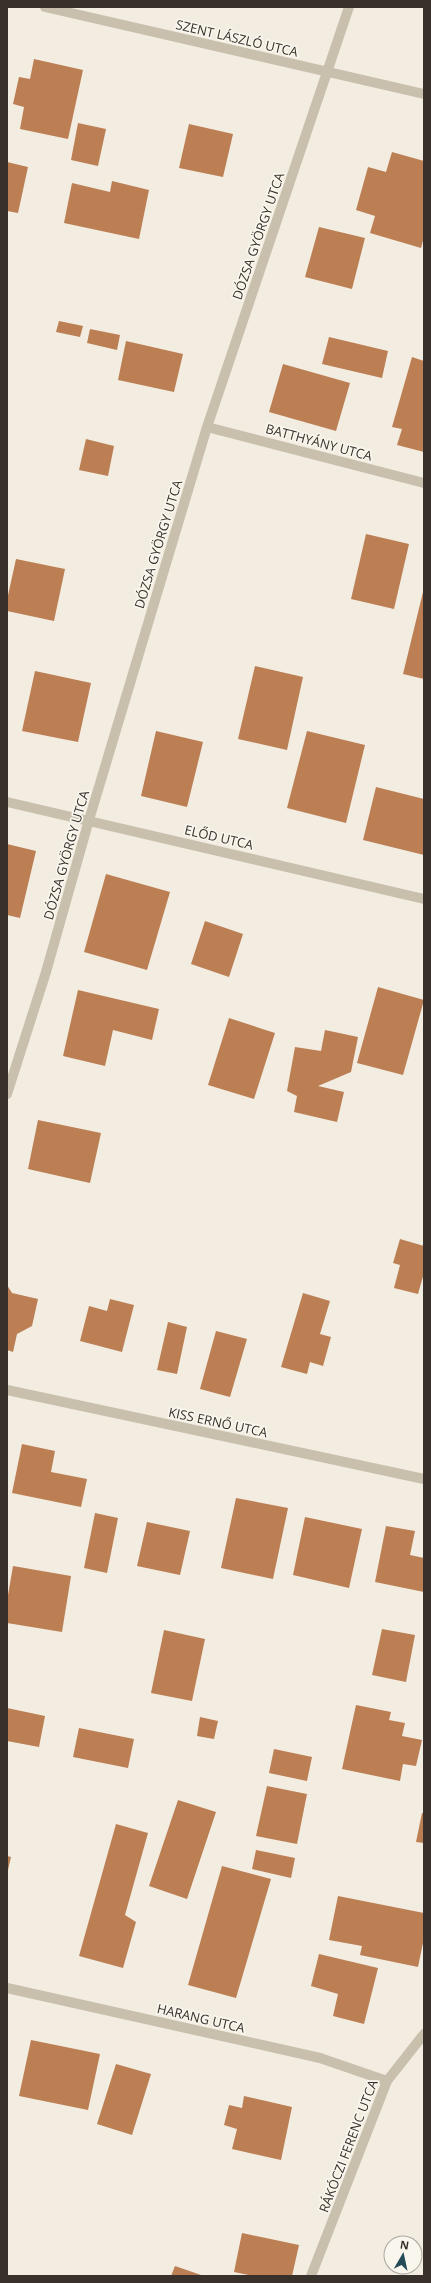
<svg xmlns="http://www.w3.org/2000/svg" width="431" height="2283" viewBox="0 0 431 2283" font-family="'Open Sans',sans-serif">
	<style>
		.building { fill: #bc7f54 }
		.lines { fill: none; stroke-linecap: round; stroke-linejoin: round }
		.minor { stroke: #c9bfad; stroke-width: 10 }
		.labels { text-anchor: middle; stroke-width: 3.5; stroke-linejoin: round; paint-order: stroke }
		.street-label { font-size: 13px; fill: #38312b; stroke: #f9f6ed }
	</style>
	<rect width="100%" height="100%" fill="#f2ece1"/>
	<path class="building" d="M34,59L83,70L68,139L20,129L24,107L13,104L19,77L30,79Z
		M78,123L106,129L98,166L71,160Z
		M189,124L233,134L223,177L179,168Z
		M392,152L424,161V237L421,248L370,233L375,216L356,210L368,167L386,172Z
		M7,162L28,167L18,213L7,211Z
		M112,181L149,190L139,239L64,223L72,183L110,192Z
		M319,227L365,238L352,289L305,277Z
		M59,321L83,326L80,337L56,332Z
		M90,329L120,335L117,350L87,343Z
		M329,337L388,351L382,378L322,364Z
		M126,341L183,354L174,392L118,380Z
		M412,357L424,361V452L397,445L402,429L392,427Z
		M283,364L350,383L336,431L269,412Z
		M86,439L114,446L108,476L79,470Z
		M366,534L409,544L394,609L351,599Z
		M16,559L65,569L54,621L7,611V600Z
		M423,592H424V679L403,674Z
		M255,666L303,677L287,750L238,739Z
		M35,671L91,683L78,742L22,731Z
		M156,731L203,742L187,807L141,796Z
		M307,731L365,745L346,823L287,808Z
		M376,787L424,799V855L363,840Z
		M7,844L36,851L20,918L7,915Z
		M106,874L170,892L147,970L84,952Z
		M205,921L243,934L229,977L191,964Z
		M378,987L424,1000L403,1075L357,1063Z
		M78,990L159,1009L152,1040L113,1030L105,1066L63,1056Z
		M229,1018L275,1033L254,1099L208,1085Z
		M325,1030L358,1037L351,1072L318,1086L344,1092L337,1122L294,1112L297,1096L287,1091L295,1047L321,1051Z
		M38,1120L101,1133L90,1183L28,1169Z
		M400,1239L424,1246V1273L418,1294L394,1288L400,1265L393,1263Z
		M7,1285L12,1293L38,1299L32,1326L17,1334L13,1352L7,1350Z
		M303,1293L330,1301L320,1334L331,1337L323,1366L310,1362L307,1374L281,1367Z
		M110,1299L134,1305L122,1352L80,1341L89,1306L107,1311Z
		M168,1322L187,1327L177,1374L157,1370Z
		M216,1331L247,1339L230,1397L200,1389Z
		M22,1444L55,1451L51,1472L87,1479L81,1507L12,1493Z
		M236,1498L288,1508L273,1579L221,1568Z
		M95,1513L118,1518L107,1573L84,1568Z
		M305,1517L362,1529L349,1588L293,1575Z
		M147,1522L190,1531L180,1575L137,1566Z
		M386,1526L415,1531L410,1555L424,1558V1592L375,1582Z
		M13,1566L71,1576L62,1632L7,1623V1601Z
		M382,1629L415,1635L406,1682L372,1675Z
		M164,1630L205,1639L192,1701L151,1693Z
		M356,1705L391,1712L389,1720L405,1723L402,1736L422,1740L416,1766L403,1764L400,1781L342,1769Z
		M7,1708L45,1716L39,1747L7,1741Z
		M200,1717L218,1721L214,1739L197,1736Z
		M79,1728L134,1739L128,1768L73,1757Z
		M274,1749L312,1757L307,1781L269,1773Z
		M267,1786L307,1794L297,1844L256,1836Z
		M178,1800L216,1812L187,1899L149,1886Z
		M422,1813H424V1843L416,1842Z
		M116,1824L148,1833L125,1915L136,1922L123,1968L79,1956Z
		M256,1850L295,1858L291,1878L252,1869Z
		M7,1856L11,1857L8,1870H7Z
		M222,1866L271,1879L236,1998L188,1985Z
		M338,1896L424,1913V1938L418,1967L360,1955L362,1946L329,1940Z
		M319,1954L378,1968L364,2024L333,2016L338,1994L311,1986Z
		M31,2040L100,2054L88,2110L19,2096Z
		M116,2064L151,2074L132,2135L97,2124Z
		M244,2096L292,2107L281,2160L232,2149L237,2129L224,2125L229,2105L242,2108Z
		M242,2233L299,2245L292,2276H253L234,2272Z
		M175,2266L204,2276H171Z"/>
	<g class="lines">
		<path class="minor" d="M45,7L424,94
			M207,427L424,483
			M7,802L424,899
			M7,1094L46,972L89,820L207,427L349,7
			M7,1390L424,1479
			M7,1988L320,2058L387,2081
			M311,2276L387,2081L424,2034"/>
	</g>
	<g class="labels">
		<g class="street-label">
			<text transform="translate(237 38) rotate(13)" y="5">SZENT LÁSZLÓ UTCA</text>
			<text transform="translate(258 236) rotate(-71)" y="5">DÓZSA GYÖRGY UTCA</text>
			<text transform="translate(319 442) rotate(15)" y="5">BATTHYÁNY UTCA</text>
			<text transform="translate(158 544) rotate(-73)" y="5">DÓZSA GYÖRGY UTCA</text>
			<text transform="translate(219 837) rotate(13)" y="5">ELŐD UTCA</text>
			<text transform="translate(66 855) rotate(-74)" y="5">DÓZSA GYÖRGY UTCA</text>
			<text transform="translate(218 1422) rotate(12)" y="5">KISS ERNŐ UTCA</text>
			<text transform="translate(201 2018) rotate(13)" y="5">HARANG UTCA</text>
			<text transform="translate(348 2146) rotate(-69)" y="5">RÁKÓCZI FERENC UTCA</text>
		</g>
	</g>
	<rect width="431" height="2283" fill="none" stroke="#38312b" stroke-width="16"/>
	<g transform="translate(403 2255) rotate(9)"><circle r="19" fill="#f9f6ed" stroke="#aca79f"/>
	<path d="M0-3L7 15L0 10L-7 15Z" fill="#244b57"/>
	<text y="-6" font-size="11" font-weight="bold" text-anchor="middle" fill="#38312b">N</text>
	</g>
</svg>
